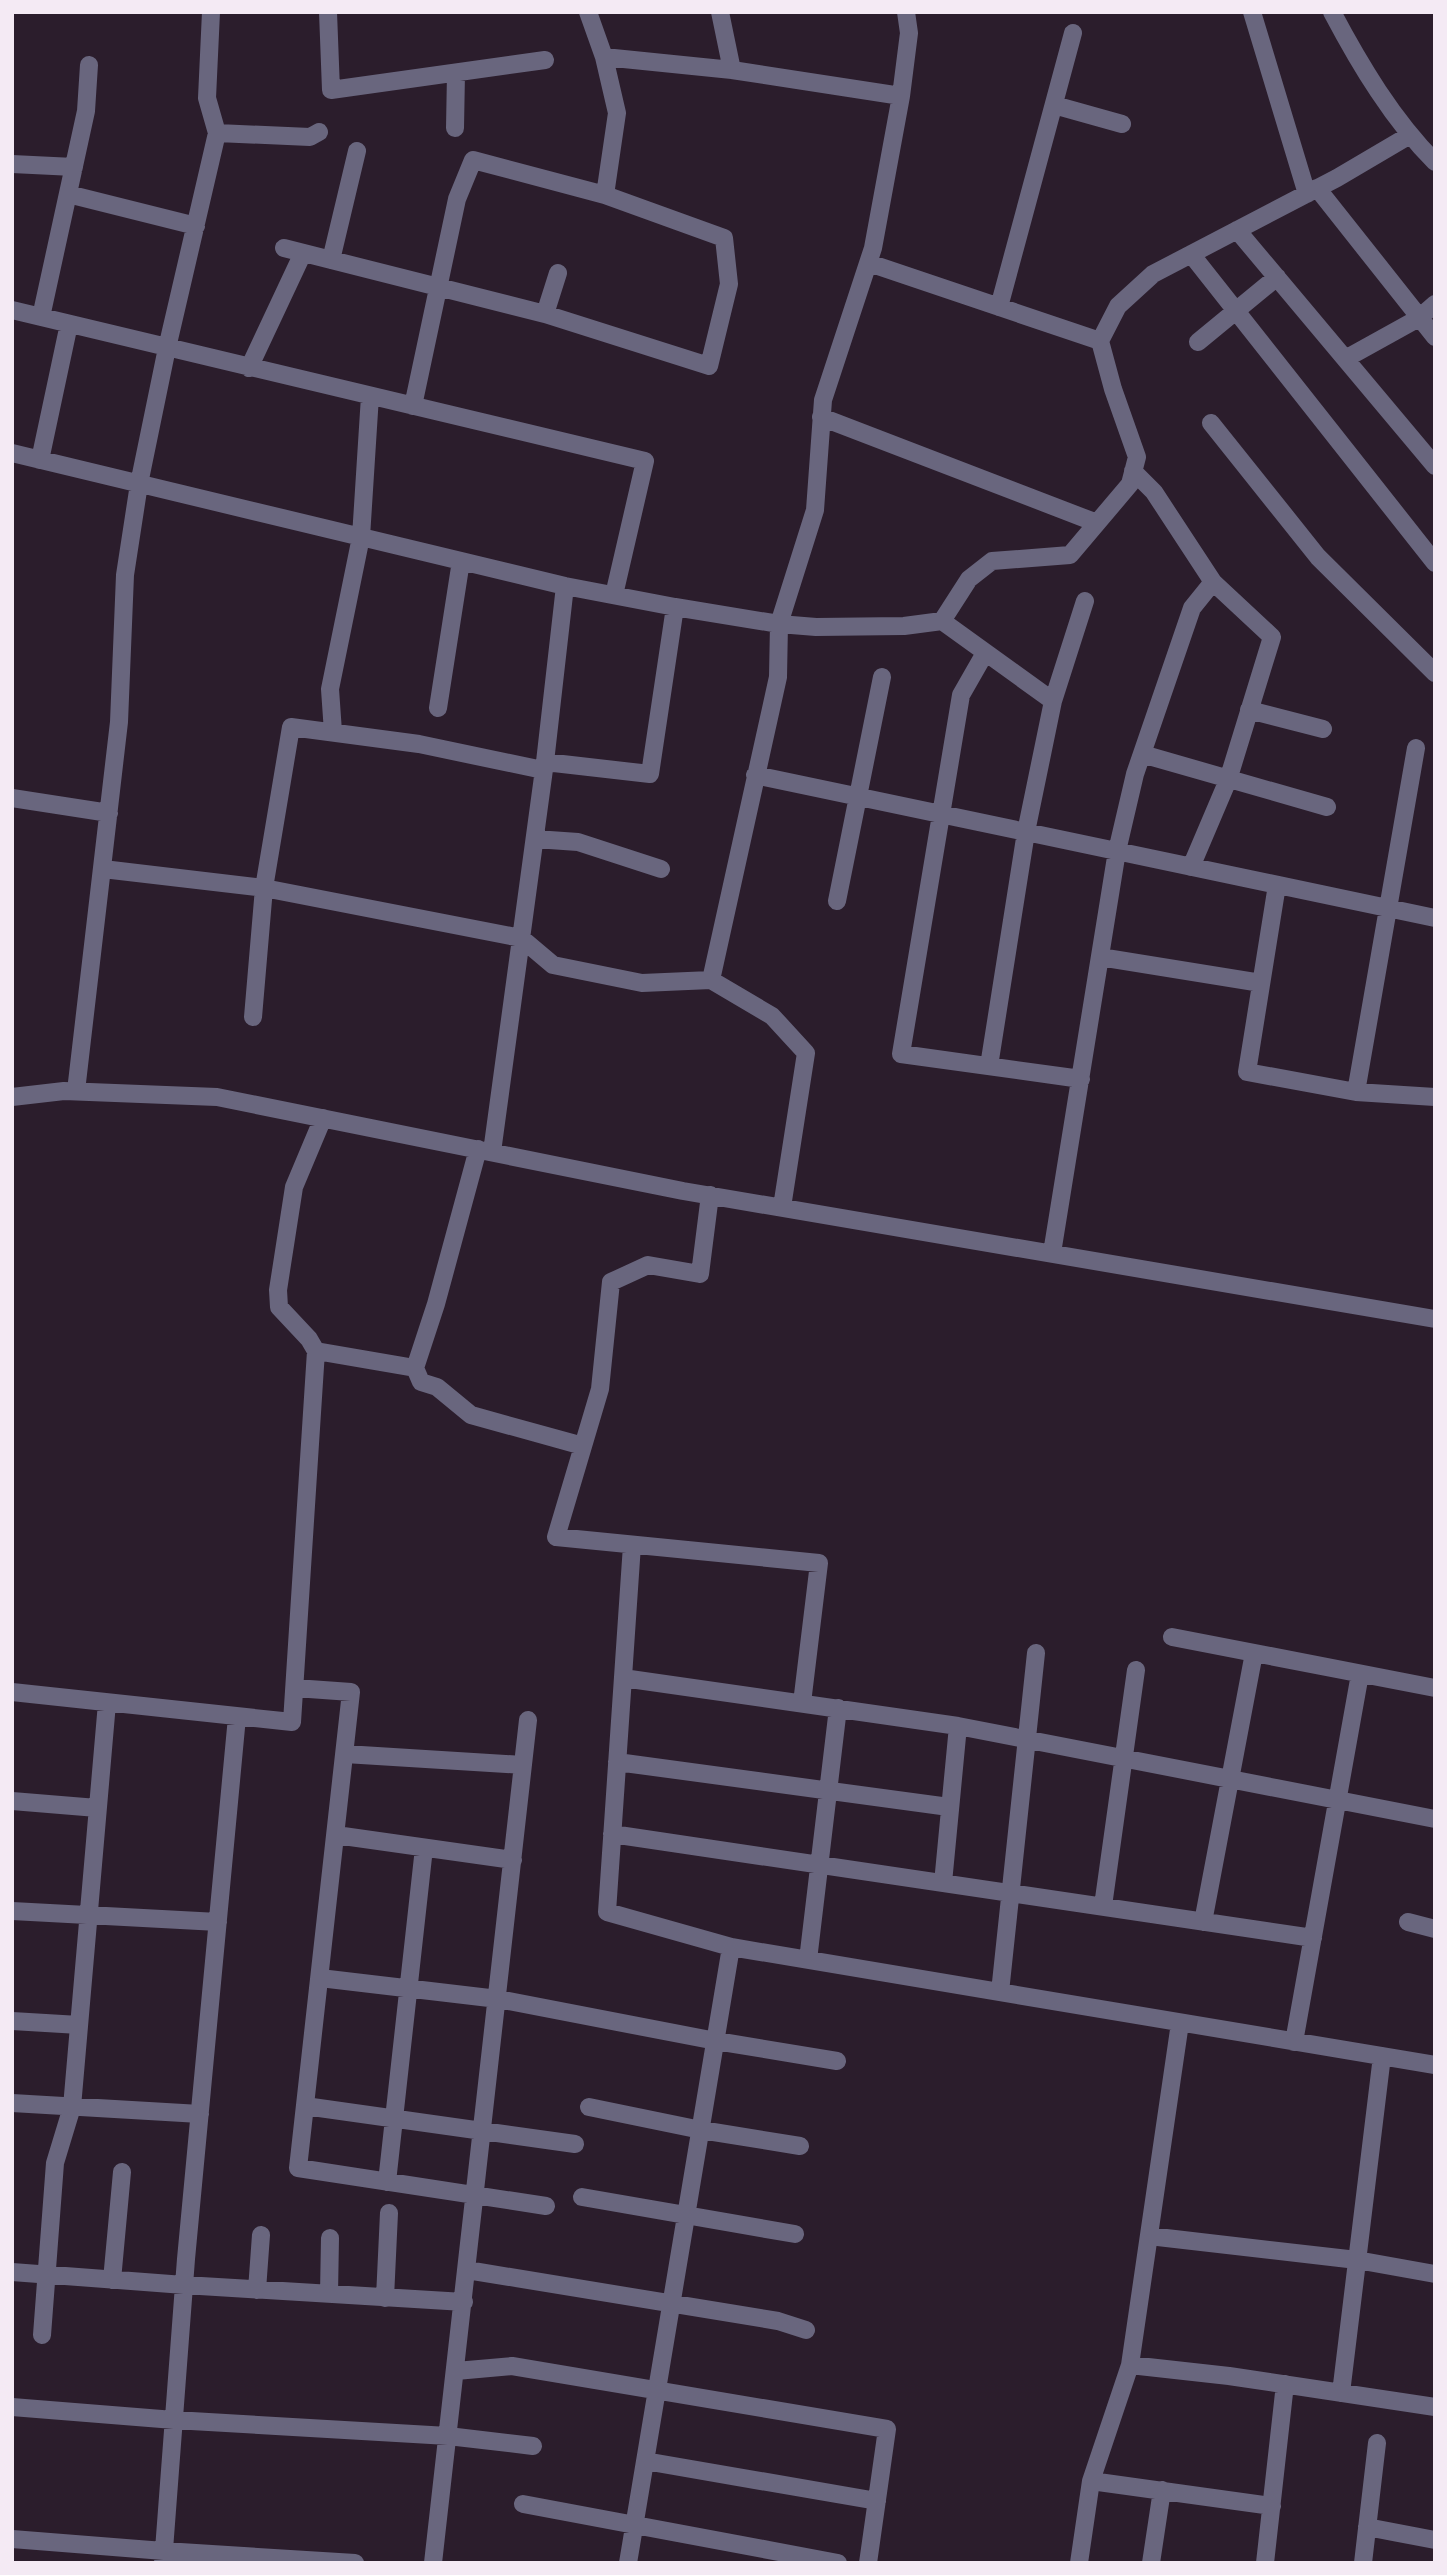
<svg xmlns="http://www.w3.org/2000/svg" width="1447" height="2575" viewBox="0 0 1447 2575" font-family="Commissioner,sans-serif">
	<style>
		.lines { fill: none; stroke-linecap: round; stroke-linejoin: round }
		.minor { stroke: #69667e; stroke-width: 18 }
	</style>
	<rect width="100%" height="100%" fill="#2b1d2c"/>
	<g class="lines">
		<path class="minor" d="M328,12L331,90L545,60
			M588,12L604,57L732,70L901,96L873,248L823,400L815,510L779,624L778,677L711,980L772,1016L806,1053L782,1207
			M720,12L732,70
			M1252,12L1307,194
			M1332,12C1360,65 1393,120 1435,162
			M604,57L617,113L605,195
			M901,96L909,33L906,12
			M1054,105L1122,124
			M455,128L456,73
			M217,133L310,137L319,132
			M12,164L74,167
			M1317,188L1435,337
			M68,194L196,226
			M1237,230L1435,466
			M284,248L545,314L558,273
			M1191,254L1435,563
			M331,260L357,151
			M869,263L1100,341
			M999,307L1073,33
			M12,310L645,461L614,595
			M41,317L86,111L89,65
			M1198,342L1277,277
			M1345,359L1419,318L1435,304
			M249,368L303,253
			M413,406L457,199L473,160L605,195L724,238L729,284L709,366L545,314
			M821,417L1097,523
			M1211,423L1318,557L1435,673
			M12,453L565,586L675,607L779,624L816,627L904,626L942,621L969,579L992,561L1070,555L1130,484L1137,457L1113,389L1100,341L1118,306L1153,274L1337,178L1410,135
			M40,460L69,324
			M1133,471L1154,492L1213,582L1272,637L1228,780L1191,867
			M942,621L1053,701
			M985,653L961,695L901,1054L1081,1079
			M438,708L461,561
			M1249,710L1323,729
			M333,732L330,689L361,537L370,396
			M1142,754L1327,807
			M545,762L650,774L675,607
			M755,775L1435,918
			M12,798L109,813
			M536,830L535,839L578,842L661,869
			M103,869L264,888L521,938L553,965L642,983L711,980
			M1277,885L1247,1072L1356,1092L1435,1097
			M837,901L882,677
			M1100,957L1261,983
			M253,1017L264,888L291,727L419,744L543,770
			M989,1066L1026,832L1053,701L1085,601
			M76,1091L119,722L125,575L139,484L167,348L217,133L207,98L211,12
			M1356,1092L1416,748
			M12,1097L64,1091L217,1097L683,1191L1435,1319
			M492,1152L545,762L565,586
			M710,1195L700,1274L648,1265L611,1282L600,1389L556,1537L819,1563L802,1703
			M1052,1253L1117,851L1135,774L1192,608L1213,582
			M316,1351L415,1368L436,1304L478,1149
			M415,1368L421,1382L437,1387L471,1415L583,1446
			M632,1545L607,1912L731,1947L1435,2065
			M1172,1637L1435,1688
			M623,1678L958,1726L1435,1819
			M295,1688L351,1692L298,2168L546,2206
			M12,1692L292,1722L316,1351L309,1339L279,1307L278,1290L294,1187L323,1118
			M345,1754L523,1765
			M617,1762L949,1807
			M12,1801L97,1808
			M612,1834L1313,1938
			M336,1835L513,1860
			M943,1883L958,1726
			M1103,1906L1136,1670
			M12,1911L218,1922
			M1203,1922L1254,1653
			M1408,1922L1435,1929
			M808,1960L838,1708
			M320,1978L498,1999L716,2041L837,2061
			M1000,1992L1036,1653
			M12,2021L79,2025
			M1294,2042L1360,1674
			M12,2103L200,2114
			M305,2106L575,2144
			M589,2107L701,2130L800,2146
			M387,2182L424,1848
			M582,2197L795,2234
			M1149,2236L1357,2260L1435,2274
			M467,2270L778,2321L806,2330
			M12,2272L184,2285L464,2302
			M112,2280L122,2172
			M257,2290L261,2235
			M329,2294L330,2238
			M385,2298L389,2213
			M42,2335L55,2163L72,2107L107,1703
			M1130,2365L1229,2376L1435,2407
			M456,2371L512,2366L887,2429L868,2563
			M1341,2393L1382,2056
			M12,2407L174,2420L448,2436L533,2446
			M645,2461L877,2501
			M1091,2481L1272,2506
			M523,2504L838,2563
			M1367,2527L1435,2540
			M12,2539L164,2551L355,2563
			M163,2563L186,2259L237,1717
			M433,2563L528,1720
			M628,2563L731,1947
			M1079,2563L1091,2481L1130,2365L1180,2023
			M1151,2563L1162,2490
			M1265,2563L1285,2384
			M1363,2563L1377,2443"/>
	</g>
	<rect width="1447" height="2575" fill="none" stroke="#f4eaf4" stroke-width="28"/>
</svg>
